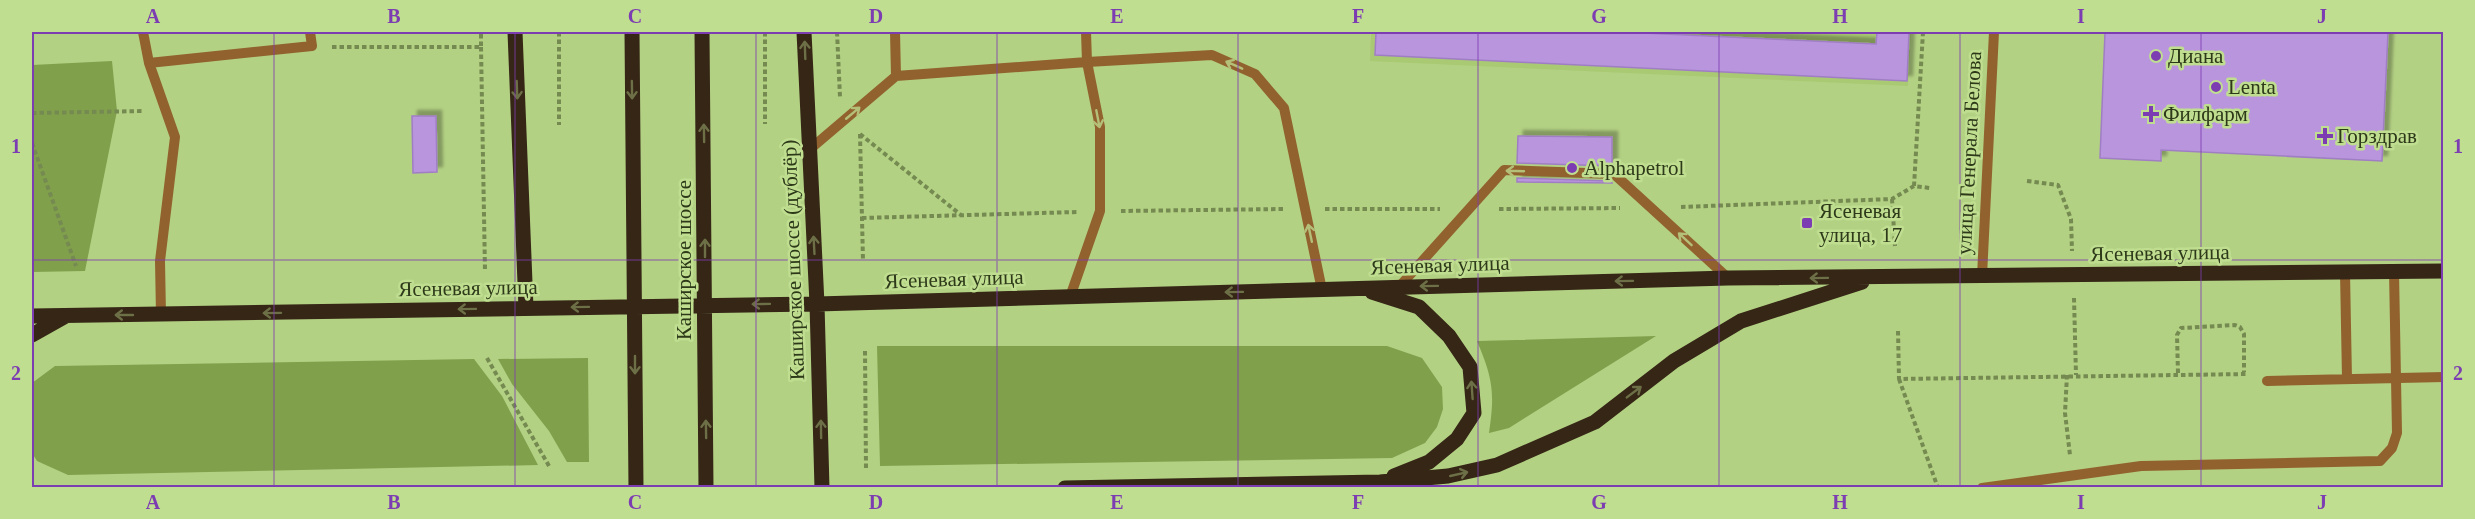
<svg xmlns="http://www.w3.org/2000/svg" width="2475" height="519" viewBox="0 0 2475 519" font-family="'Times New Roman',serif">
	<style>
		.built { fill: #a9c973 }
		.green { fill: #81a04c }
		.building { fill: #b895dd; stroke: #a07ec4; stroke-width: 1.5; filter: url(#shadow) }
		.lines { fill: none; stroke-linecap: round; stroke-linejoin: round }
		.path { stroke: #748a51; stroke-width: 4; stroke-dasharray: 4.5 3; stroke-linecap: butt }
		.minor { stroke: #91622d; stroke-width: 10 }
		.major { stroke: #352616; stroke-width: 15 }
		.oneway { stroke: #6d7047 }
		.oneway2 { stroke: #b4bf77 }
		.grid { fill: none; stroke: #7d3db2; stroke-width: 1.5; stroke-opacity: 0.55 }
		.poi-dot { fill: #7d3db2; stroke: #c0de90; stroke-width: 2 }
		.labels { text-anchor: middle; stroke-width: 5; stroke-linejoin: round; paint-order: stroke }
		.poi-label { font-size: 21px; fill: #2d3919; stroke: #c0de90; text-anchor: start }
		.street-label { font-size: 21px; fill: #2d3919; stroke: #c0de90 }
		.neatline { fill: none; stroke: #7d3db2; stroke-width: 2 }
		.grid-label { font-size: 20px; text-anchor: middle; font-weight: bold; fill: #7d3db2 }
	</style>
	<defs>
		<filter id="shadow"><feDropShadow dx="5.5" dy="-5.5" stdDeviation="1.5" flood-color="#0004"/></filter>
	</defs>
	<rect width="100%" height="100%" fill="#b3d183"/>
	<path class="built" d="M1371,32H1911L1908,86L1370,61Z"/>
	<path class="green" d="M112,61L117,111L85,271L32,272V65Z
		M1656,336L1509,428L1489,433C1495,393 1493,379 1477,341Z
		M877,346H1387L1422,358L1442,387L1443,409L1437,427L1425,443L1392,458L880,466Z
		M588,358L589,462H567L549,431L512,384L498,359Z
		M474,359L502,396L538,465L68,475L37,461L32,453V383L55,366Z"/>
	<path class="building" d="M1376,32H1622L1876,44L1877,32H1909L1907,81L1375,55Z
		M2105,32H2388L2382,161L2161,150V161L2100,158Z
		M412,116H436L437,172L413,173Z
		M1518,136L1612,137V166L1517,163Z
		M1517,178L1611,181L1612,183L1517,182Z"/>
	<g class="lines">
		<path class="path" d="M559,32V125
			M765,32V124
			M837,32L840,97
			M332,47H481V32
			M481,47L485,271
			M32,113L144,111
			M860,134L961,215
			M860,134L863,261
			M32,143L76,266
			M2027,181L2058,185L2071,219L2072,251
			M1914,186L1923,32
			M1892,199L1895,246
			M1681,207L1892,199L1914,186L1930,188
			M1325,209H1440
			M1499,209L1620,208
			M1121,211L1284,209
			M862,218L1077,212
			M2074,298L2076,375
			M1898,331L1899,379L2248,374
			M865,351L866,469
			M487,358L549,466
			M2178,373L2177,335L2181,328L2235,325L2240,327L2244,334V372
			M2067,375L2065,413L2070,455
			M1899,379L1938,488"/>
		<path class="minor" d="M143,32L149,63L175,137L160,261L161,315
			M895,32L896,76L1087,62L1212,55L1255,74L1284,108L1322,290
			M149,63L312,46L310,32
			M809,150L896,76
			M2345,272L2347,379
			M1982,276L1994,32
			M1399,287L1504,170L1614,174L1728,278
			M1070,297L1100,211V127L1087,62L1086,32
			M2267,381L2444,377
			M1982,488L2141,466L2380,461L2392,448L2397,433L2394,271"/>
		<path class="major" d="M515,32L526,308
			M632,32L636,488
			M702,32L706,488
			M804,32L817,304L822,488
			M1372,292L1419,307L1449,336L1470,367L1474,413L1457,439L1429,462L1394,476
			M32,316L817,304L1728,278L2444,271
			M32,335L64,317
			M1065,488L1380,482L1448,476L1497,465L1595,422L1674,361L1741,321L1862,282"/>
	</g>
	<defs><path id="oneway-shaft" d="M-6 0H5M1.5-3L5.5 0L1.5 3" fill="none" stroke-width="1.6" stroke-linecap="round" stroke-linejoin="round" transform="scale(1.5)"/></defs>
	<g class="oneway">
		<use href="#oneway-shaft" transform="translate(805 50) rotate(-92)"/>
		<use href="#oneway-shaft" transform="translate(517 90) rotate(88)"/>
		<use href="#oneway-shaft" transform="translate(632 90) rotate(89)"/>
		<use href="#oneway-shaft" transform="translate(704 133) rotate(-91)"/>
		<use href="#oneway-shaft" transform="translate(814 245) rotate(-93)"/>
		<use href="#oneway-shaft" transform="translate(705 248) rotate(-90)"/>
		<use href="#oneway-shaft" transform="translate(1819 278) rotate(179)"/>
		<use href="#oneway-shaft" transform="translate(1624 281) rotate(179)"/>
		<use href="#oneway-shaft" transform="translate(1429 286) rotate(179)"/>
		<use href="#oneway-shaft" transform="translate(1234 292) rotate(179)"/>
		<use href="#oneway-shaft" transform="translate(761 304) rotate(179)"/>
		<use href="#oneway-shaft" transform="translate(580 307) rotate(179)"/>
		<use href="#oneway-shaft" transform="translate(467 309) rotate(179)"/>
		<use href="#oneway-shaft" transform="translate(272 313) rotate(179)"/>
		<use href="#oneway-shaft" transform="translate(124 315) rotate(180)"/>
		<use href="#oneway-shaft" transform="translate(635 365) rotate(90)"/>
		<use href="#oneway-shaft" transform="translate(1472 390) rotate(-94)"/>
		<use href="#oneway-shaft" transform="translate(1634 392) rotate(-37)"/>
		<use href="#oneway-shaft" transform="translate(706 429) rotate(-91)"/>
		<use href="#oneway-shaft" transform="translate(821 429) rotate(-91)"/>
		<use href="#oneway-shaft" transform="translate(1459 474) rotate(-13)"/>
	</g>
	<g class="oneway2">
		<use href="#oneway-shaft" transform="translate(1234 65) rotate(-156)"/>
		<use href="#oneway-shaft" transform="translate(853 113) rotate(-40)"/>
		<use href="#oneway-shaft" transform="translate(1098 119) rotate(79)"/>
		<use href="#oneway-shaft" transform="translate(1515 171) rotate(-178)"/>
		<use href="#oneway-shaft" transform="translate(1310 233) rotate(-102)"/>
		<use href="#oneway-shaft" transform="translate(1685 239) rotate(-137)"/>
	</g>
	<path class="grid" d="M274,32V488M515,32V488M756,32V488M997,32V488M1238,32V488M1478,32V488M1719,32V488M1960,32V488M2201,32V488M32,260H2444"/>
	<g class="poi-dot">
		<circle cx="2156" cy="56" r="6"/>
		<circle cx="2216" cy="87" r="6"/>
		<path d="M2148 105h6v6h6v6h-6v6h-6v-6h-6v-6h6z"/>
		<path d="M2322 127h6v6h6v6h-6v6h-6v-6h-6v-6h6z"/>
		<circle cx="1572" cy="168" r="6"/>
		<rect x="1801" y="217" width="12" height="12" rx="3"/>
	</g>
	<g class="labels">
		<g class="poi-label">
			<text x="2168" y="63">Диана</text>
			<text x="2228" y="94">Lenta</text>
			<text x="2163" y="121">Филфарм</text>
			<text x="2337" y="143">Горздрав</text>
			<text x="1584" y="175">Alphapetrol</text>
			<text x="1819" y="218">Ясеневая<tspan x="1819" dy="24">улица, 17</tspan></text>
		</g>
		<g class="street-label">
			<text transform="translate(1969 153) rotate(-87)" y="7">улица Генерала Белова</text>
			<text transform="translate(2160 253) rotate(-1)" y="7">Ясеневая улица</text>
			<text transform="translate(684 260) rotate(-90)" y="7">Каширское шоссе</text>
			<text transform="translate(793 260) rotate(-92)" y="7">Каширское шоссе (дублёр)</text>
			<text transform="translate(1440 265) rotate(-2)" y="7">Ясеневая улица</text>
			<text transform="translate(954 279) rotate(-2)" y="7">Ясеневая улица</text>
			<text transform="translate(468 288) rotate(-1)" y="7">Ясеневая улица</text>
		</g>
	</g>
	<rect width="2475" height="519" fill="none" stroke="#c0de90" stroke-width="66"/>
	<rect x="33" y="33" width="2409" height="453" class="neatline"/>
	<g class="grid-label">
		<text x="153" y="23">A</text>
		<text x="394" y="23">B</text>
		<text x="635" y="23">C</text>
		<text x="876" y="23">D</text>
		<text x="1117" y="23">E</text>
		<text x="1358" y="23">F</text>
		<text x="1599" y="23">G</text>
		<text x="1840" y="23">H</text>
		<text x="2081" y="23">I</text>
		<text x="2322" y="23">J</text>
		<text x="16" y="153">1</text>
		<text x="2458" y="153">1</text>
		<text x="16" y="380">2</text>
		<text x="2458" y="380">2</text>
		<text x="153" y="509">A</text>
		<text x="394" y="509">B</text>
		<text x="635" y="509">C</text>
		<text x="876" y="509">D</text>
		<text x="1117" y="509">E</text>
		<text x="1358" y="509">F</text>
		<text x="1599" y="509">G</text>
		<text x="1840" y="509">H</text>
		<text x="2081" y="509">I</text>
		<text x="2322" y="509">J</text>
	</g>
</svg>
